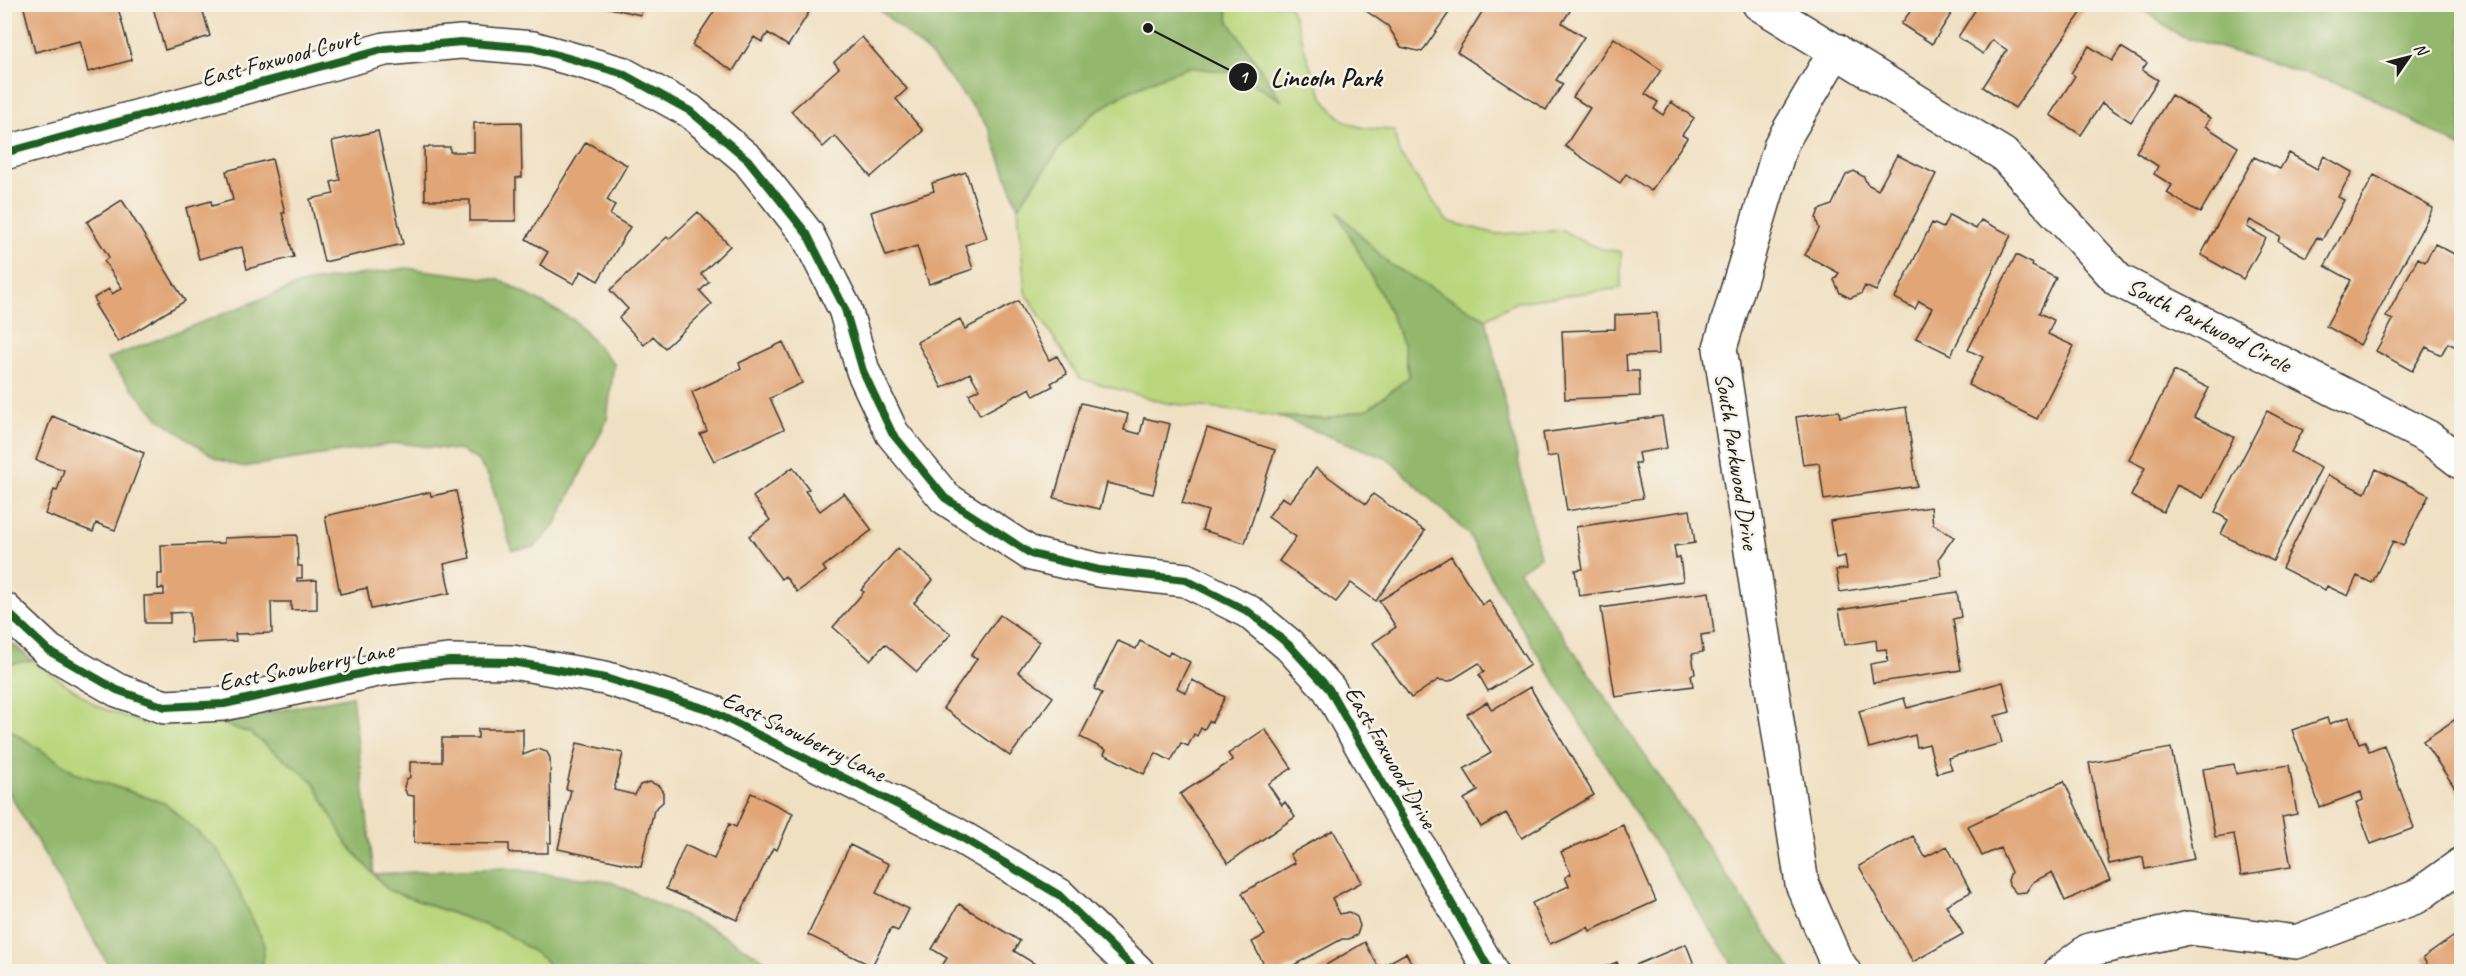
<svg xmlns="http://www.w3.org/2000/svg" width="2466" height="976" viewBox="0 0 2466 976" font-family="Caveat,sans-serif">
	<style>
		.green { fill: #bad77e; stroke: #6b7a4d; stroke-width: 1.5 }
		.forest { fill: #93b86d; stroke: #586a44; stroke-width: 1.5 }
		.building { fill: #e1a576 }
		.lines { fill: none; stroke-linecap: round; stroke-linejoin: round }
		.minor-casing { stroke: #3c3935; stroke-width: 36 }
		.minor { stroke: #fff; stroke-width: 33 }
		.cycleway-casing { stroke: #f7f3e8; stroke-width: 11 }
		.cycleway { stroke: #1b5e20; stroke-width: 8 }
		.labels { text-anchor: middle; stroke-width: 5; stroke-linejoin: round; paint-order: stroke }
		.street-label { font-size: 24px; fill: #1c1c1c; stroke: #f7f3e8 }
		.leader { fill: none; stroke: #1c1c1c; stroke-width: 2 }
		.callout-dot { fill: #1c1c1c; stroke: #f7f3e8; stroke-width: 2 }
		.mark-label { font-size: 18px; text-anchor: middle; font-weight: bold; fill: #fff }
		.callout-label { font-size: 26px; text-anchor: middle; font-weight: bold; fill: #1c1c1c; stroke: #f7f3e8; stroke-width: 5; stroke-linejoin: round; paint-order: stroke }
	</style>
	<rect width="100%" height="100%" fill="#f7f3e8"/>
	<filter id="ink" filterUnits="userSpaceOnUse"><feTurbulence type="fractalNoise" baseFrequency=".0167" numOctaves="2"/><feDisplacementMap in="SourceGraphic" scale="12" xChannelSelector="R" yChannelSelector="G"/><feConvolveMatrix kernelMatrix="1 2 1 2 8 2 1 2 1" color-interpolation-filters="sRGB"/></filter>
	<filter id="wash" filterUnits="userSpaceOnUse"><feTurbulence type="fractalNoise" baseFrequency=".008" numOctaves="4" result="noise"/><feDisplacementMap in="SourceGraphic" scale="24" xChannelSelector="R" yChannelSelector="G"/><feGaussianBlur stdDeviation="1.35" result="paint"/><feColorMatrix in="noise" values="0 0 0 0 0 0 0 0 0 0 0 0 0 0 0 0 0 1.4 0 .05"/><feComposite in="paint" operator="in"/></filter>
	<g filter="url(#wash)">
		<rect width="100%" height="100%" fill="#f0e0c2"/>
		<path class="green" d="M1226,5H1289C1308,41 1311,113 1357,126C1369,130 1381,129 1394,130L1399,153L1447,221L1497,234L1563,230L1581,241L1602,249L1621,252V288L1516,302L1486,319L1389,264L1339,213L1387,306L1403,343L1409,377L1368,409L1325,419L1277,416L1166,403L1079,378L1025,292L1018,207L1062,145L1090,116L1126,93L1158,78L1189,67L1236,73L1281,100L1229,22Z
			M32,660L97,706L147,725L219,723L250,733L313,781L346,843L388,890L504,932L544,959L554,971H262L264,943L166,804L78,774L5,727L4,665Z"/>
		<path class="forest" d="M874,5H1226L1229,22L1282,101L1236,73L1189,67L1158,78L1126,93L1090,116L1062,145L1018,207L988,126L932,56Z
			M2136,5H2461V148L2358,90L2179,35Z
			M1337,211L1389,264L1486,319L1540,557L1519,571L1792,971H1737L1627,800L1495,584L1469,535L1388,459L1277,416L1325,419L1368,409L1409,377L1403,343L1387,306Z
			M407,268L500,280L574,320L614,364L607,420L555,525L535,547L512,550L489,477L477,460L462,451L399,443L243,467L217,459L158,418L107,359L303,283Z
			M4,638H5L32,660L5,665Z
			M352,696L374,874L505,868L611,882L710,928L784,971H554L544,959L504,932L388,890L346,843L313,781L250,733L219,723Z
			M5,727L78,774L166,804L220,852L264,943L262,971H112L5,786Z"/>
		<g id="blocks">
			<path class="building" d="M23,4H117L132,60L88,72L80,41L35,52Z
				M152,4H213L202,8L210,36L165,50Z
				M224,4H242V5L226,10Z
				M593,4H643L641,15Z
				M719,4H814L788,46L768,33L762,42L754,37L733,71L692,45Z
				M1356,4H1455L1422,52L1401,47L1388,26Z
				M1487,4H1560L1570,11L1562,23L1584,37L1556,80L1563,84L1546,110L1457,52Z
				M1979,4L2086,6L2015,108L1983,87L2007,50L1992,40L1983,54L1958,37Z
				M1915,5H1957L1932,44L1901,24Z
				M862,37L907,89L896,99L923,131L871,177L835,136L823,147L791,111L839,68L834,62Z
				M1614,38L1661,70L1645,94L1658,102L1654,109L1663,115L1671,102L1694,118L1682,135L1687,138L1651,191L1626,174L1620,183L1565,146L1590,108L1573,97Z
				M2089,46L2112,61L2121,47L2147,63L2142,70L2158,80L2131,122L2102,103L2081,135L2050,115L2075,76L2071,73Z
				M2171,95L2210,118L2205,126L2238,147L2200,213L2167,193L2172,185L2154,174L2158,166L2136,152Z
				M521,122L522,177L516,178V221H470V200H425L424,147H450V152H474V123Z
				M378,131L403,244L324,262L310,199L334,194L331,182L340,180L332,141Z
				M586,142L627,165L607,200L615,205L610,215L630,227L598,281L581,271L574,284L540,265L548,252L526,239Z
				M2289,153L2317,169L2324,156L2352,172L2338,197L2344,200L2322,240L2317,237L2306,257L2278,241L2280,236L2250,220L2247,227L2266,238L2243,279L2201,255L2254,157L2280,169Z
				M1897,155L1936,174L1876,291L1865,286L1861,294L1850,298L1840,293L1834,280L1839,273L1805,255L1819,229L1816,218L1819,210L1832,205L1846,175L1854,171L1864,177L1867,184L1878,190Z
				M272,159L285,213H282L294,257L247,269L242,247L199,259L186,208L211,201L212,206L233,200L226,171Z
				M966,172L987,238L965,245L973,269L929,284L917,246L886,256L871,212L934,191L932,183Z
				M2374,175L2433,208L2360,345L2326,326L2351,280L2325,266Z
				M122,200L185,301L118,342L95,305L97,304L94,298L109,289L112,294L122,288L104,261L109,257L87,222Z
				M698,212L730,246L701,274L709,282L700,291L712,304L665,348L653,336L644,345L619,318L628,309L610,290L667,237L669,239Z
				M1949,215L1976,229L1981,220L2011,235L1951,355L1916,338L1932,308L1919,301L1915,309L1895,298L1932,223L1943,228Z
				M2435,244L2462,258V350L2448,343L2441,355L2426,347L2412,371L2376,351L2393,320L2386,317L2418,258L2425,262Z
				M2016,255L2033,264L2032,266L2056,278L2039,313L2054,320L2048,334L2074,346L2037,419L1968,385L1983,357L1968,350Z
				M1018,301L1049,360L1057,356L1067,374L1051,383L1053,386L1034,396L1030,388L980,415L969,394L979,389L970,373L942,388L917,342L960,319L965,329Z
				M1657,313L1659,354L1626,355L1627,371H1639L1640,396L1565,399L1562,331L1615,329V315Z
				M783,342L802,383L770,398L784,429L714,461L700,434L707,431L692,392L741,369L739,363Z
				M2174,371L2209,388L2194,417L2234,437L2203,498L2177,485L2163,512L2131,496L2145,468L2129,460Z
				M1081,403L1128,414L1124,430L1140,434L1144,418L1170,424L1153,494L1107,483L1100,509L1054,498Z
				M1906,407L1917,486L1824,500L1819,463L1803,465L1796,417L1839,411L1840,417Z
				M2267,411L2303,430L2291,452L2321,468L2273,561L2221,534L2228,520L2215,512Z
				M52,416L144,453L115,530L96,523L93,532L45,514L54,490L57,491L64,470L36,460Z
				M1662,416L1667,448L1638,453L1640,463H1635L1643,498L1567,511L1558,455L1547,457L1543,433Z
				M1207,428L1275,450L1245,543L1202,530L1208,511L1182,503Z
				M793,467L809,489L805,491L820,511L844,493L872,530L823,567L826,571L797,592L785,576L781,579L749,536L770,520L753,497Z
				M1316,468L1366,504L1373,494L1425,531L1376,601L1351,583L1336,602L1279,561L1296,537L1268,517L1282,497L1290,502Z
				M2376,469L2429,495L2403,546L2393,541L2372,583L2357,576L2348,596L2327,586L2325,590L2282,568L2328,475L2365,493Z
				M456,491L470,558L444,564L450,593L371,609L367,588L340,594L325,516L430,492L431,496Z
				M1931,507L1933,524L1954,537L1939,558L1942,576L1840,592L1836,570L1847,569L1845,556L1836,558L1830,521Z
				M1690,510L1695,543L1674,546L1676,558L1680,557L1683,581L1579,596L1575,570L1583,569L1576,527Z
				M297,535L298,566H302V578H297V581L317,580V609L291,610V602H271L272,633L235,634L236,641L191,643L190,612L170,613V623H145L144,596L164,595V588L158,589V574H162L161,545L224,543V538Z
				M898,548L933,580L914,603L951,634L917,672L885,644L870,660L833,627L864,592L861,590Z
				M1451,556L1482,605L1489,600L1530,665L1488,691L1479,675L1484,672L1479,663L1450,681L1438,680L1411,698L1373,643L1396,627L1379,601Z
				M1709,592L1714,633L1701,635L1703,652L1692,654L1695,674L1691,675L1693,686L1615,697L1601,608Z
				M1957,592L1961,617L1953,619L1961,670L1873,683L1870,664L1888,661L1886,649L1877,650L1876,640L1845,645L1839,610Z
				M1000,615L1039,642L1018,672L1053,697L1010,756L943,708L977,659L971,655Z
				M1118,641L1136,649L1140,641L1168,656L1170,652L1190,662L1177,688L1186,693L1192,680L1225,697L1212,722L1209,721L1204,730L1201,728L1197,736L1194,734L1188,746L1181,743L1171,761L1156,753L1144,774L1104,754L1106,750L1080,737L1102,693L1094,689Z
				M2003,682L2010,712L1995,716L2002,743L1948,758L1952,769L1937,773L1929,744L1917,747L1915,735L1869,748L1859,711L1904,698L1907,708Z
				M1530,687L1594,795L1522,838L1506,813L1481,827L1464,799L1478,791L1464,769L1491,753L1467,714L1487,702L1492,710Z
				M2462,715V798L2423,741Z
				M2349,717L2359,743L2365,741L2369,751L2384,745L2414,828L2371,844L2356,803L2363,800L2361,792L2320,807L2292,730L2327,718L2329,724Z
				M478,729H523V755L538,749L547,752L550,758L551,843H548V853H509V844L414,843V796L407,795L404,787L406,780L410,777V762H442V738H478Z
				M1265,729L1292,768L1268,784L1282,805L1285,802L1295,817L1228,863L1180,794L1233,760L1228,754Z
				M577,743L623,753L614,790L635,795L640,785L650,782L659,786L663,792V802L654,810L641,867L558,849L571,790L566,789Z
				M2171,748L2194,859L2145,869L2143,857L2109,864L2089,763Z
				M2234,764L2236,774L2289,765L2297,814L2282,817L2291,867L2241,875L2234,834L2215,837L2203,769Z
				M2064,781L2110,880L2065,901L2052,872L2033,882L2026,892L2016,893L2009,885L2008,880L2011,872L2000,848L1982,856L1968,826Z
				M751,793L793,813L777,850L773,848L737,920L666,889L685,845L714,859L729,824L736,827Z
				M1623,825L1656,901L1590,931L1588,927L1550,944L1532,903L1569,886L1565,877L1571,874L1561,852Z
				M1333,830L1362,882L1332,898L1340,914L1349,912L1357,917L1360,926L1357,935L1349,939H1342L1281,972H1268L1252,942L1265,935L1242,893L1295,863L1290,854Z
				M1913,836L1925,857L1947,846L1971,892L1946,905L1963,934L1913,962L1859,866Z
				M850,845L889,864L876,893L909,909L898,931L891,928L872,966L808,935Z
				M959,904L1020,941L1014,951L1048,972H938L947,958L932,949Z
				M2456,935L2462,943V972H2432L2423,958Z
				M1365,942L1379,968L1406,953L1416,972H1314Z
				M1686,944L1697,972H1593L1617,962L1621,971Z"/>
		</g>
	</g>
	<g filter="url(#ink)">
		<use href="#blocks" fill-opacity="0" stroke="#3c3935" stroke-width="1.5"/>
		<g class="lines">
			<defs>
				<path id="minor" d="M1759,4L2003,154L2118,280L2428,437L2462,463
					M1836,50L1781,144L1720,348L1802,884L1835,959L1844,972
					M4,153L385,49L461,42L533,48L621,73L690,111L748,160L807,234L845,309L863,371L892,433L945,498L1031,554L1099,570L1186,580L1249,612L1289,645L1329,689L1491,972
					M4,609L49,651L117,690L165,707L224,704L382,669L450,661L512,662L605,678L707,709L954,833L1059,895L1138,972
					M2060,972L2089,950L2189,928L2296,942L2416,897L2462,864"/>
			</defs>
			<use href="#minor" class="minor-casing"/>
			<use href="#minor" class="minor"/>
			<defs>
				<path id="cycleway" d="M4,153L385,49L461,42L533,48L621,73L690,111L748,160L807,234L845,309L863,371L892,433L945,498L1031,554L1099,570L1186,580L1249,612L1289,645L1329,689L1491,972
					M4,609L49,651L117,690L165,707L224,704L382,669L450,661L512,662L605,678L707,709L954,833L1059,895L1138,972"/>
			</defs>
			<use href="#cycleway" class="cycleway-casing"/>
			<use href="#cycleway" class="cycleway"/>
		</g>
	</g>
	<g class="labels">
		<g class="street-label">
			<text transform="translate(280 58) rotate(-15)" y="8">East Foxwood Court</text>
			<text transform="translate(2209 325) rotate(27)" y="8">South Parkwood Circle</text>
			<text transform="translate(1737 461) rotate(81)" y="8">South Parkwood Drive</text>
			<text transform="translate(306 666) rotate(-11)" y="8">East Snowberry Lane</text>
			<text transform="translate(804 736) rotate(26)" y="8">East Snowberry Lane</text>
			<text transform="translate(1391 757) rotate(60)" y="8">East Foxwood Drive</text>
		</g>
	</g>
	<path class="leader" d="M1148 28L1243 77"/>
	<g class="callout-dot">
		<circle cx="1148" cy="28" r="6"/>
		<circle cx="1243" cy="77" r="15"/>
	</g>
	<g class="mark-label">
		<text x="1243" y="83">1</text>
	</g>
	<g class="callout-label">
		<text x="1326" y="86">Lincoln Park</text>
	</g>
	<rect width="2466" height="976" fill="none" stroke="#f7f3e8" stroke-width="24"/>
	<g transform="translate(2409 57) rotate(55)" stroke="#f7f3e8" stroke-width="4.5" paint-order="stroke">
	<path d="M0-4.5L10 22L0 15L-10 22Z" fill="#1c1c1c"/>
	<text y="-9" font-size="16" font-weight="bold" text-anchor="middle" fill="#1c1c1c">N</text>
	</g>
</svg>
